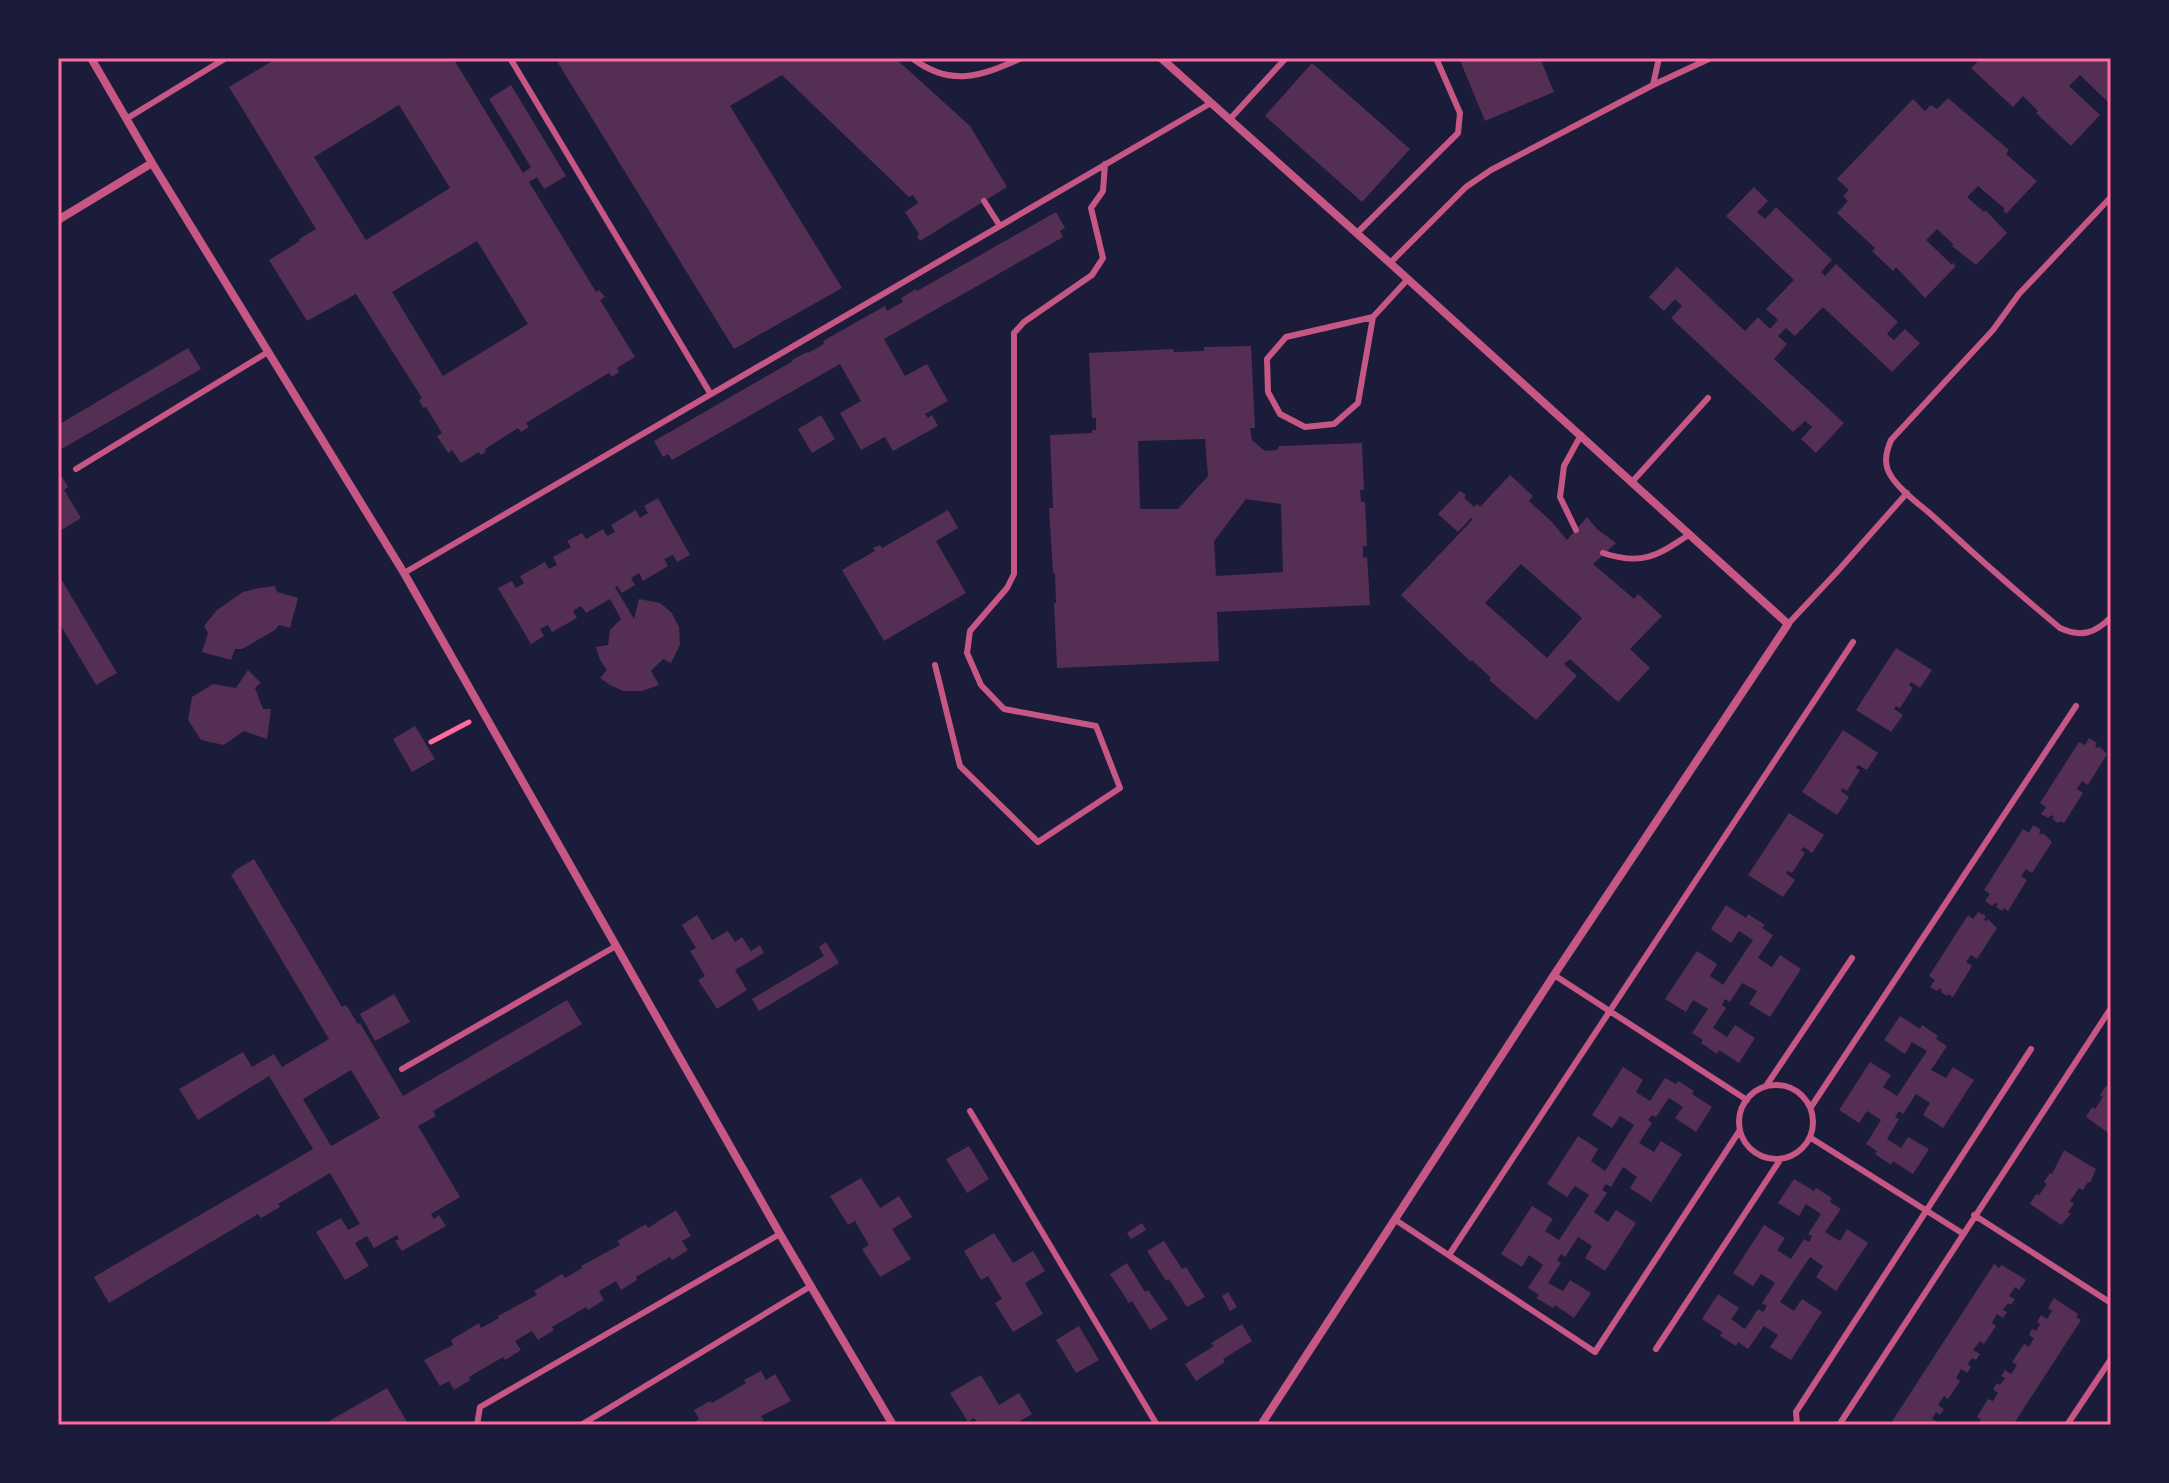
<svg xmlns="http://www.w3.org/2000/svg" width="2169" height="1483" viewBox="0 0 2169 1483" font-family="Barlow,sans-serif">
	<style>
		.building { fill: #542f53; fill-rule: evenodd }
		.lines { fill: none; stroke-linecap: round; stroke-linejoin: round }
		.path { stroke: #ff6b9d; stroke-width: 5 }
		.service { stroke: #c65784; stroke-width: 6 }
		.minor { stroke: #c65784; stroke-width: 8 }
		.neatline { fill: none; stroke: #ff6b9d; stroke-width: 3 }
	</style>
	<rect width="100%" height="100%" fill="#1b1b3a"/>
	<path class="building" d="M277,58H453L523,173L531,167L489,99L511,85L566,176L544,189L537,177L529,182L596,292L599,290L605,297L600,300L635,357L617,368L619,372L612,377L609,373L607,374L526,423L529,427L521,432L518,428L485,449L486,452L481,455L479,452L461,463L452,450L448,453L437,436L442,433L426,407L423,408L419,400L422,398L356,294L307,321L269,260L300,241L299,239L316,229L229,87ZM399,105L450,188L366,240L314,157ZM477,241L528,324L443,376L392,292Z
		M555,58H895L970,126L1007,187L920,241L917,236L919,234L905,212L918,203L913,195L909,197L782,75L730,106L842,288L734,349Z
		M1459,58H1540L1554,92L1485,121Z
		M1981,58H2111V105L2080,75L2069,86L2100,115L2071,146L2036,113L2038,111L2023,96L2013,107L1971,68Z
		M1312,63L1410,149L1362,202L1265,116Z
		M1948,98L2009,150L2006,154L2037,181L2006,214L2003,210L2005,209L1978,186L1967,197L1984,212L1985,210L1989,214L2007,233L1976,265L1952,246L1953,244L1937,229L1926,240L1951,264L1953,263L1956,266L1925,298L1896,267L1893,271L1872,251L1875,248L1837,213L1848,201L1843,196L1849,190L1837,179L1913,99L1925,111L1931,105L1937,109Z
		M1754,187L1768,201L1757,212L1765,219L1776,207L1832,260L1821,272L1825,276L1836,264L1898,322L1887,334L1894,340L1905,329L1920,343L1892,372L1823,307L1795,336L1786,328L1778,336L1787,344L1774,359L1844,423L1816,453L1801,439L1812,427L1805,421L1793,432L1671,318L1682,306L1675,299L1664,311L1649,297L1677,267L1745,331L1758,317L1770,329L1778,320L1766,309L1794,280L1726,216Z
		M1056,212L1065,228L1060,231L1063,237L884,339L905,376L927,364L948,401L925,414L928,418L932,415L938,426L893,451L885,437L861,450L840,413L861,401L840,364L672,460L668,454L663,457L654,441L793,361L792,360L807,352L808,353L824,344L823,341L885,306L887,311L903,302L901,298L916,289L917,291Z
		M1251,346L1255,428H1250L1252,440L1265,451L1277,450L1279,446L1362,443L1364,490H1360L1361,502H1365L1367,546H1363V558L1367,557L1370,605L1217,612L1219,661L1057,668L1054,603H1056L1055,573H1053L1049,508H1053L1050,435L1092,433V430H1096V418H1092L1089,353L1173,349L1174,352L1204,351V347ZM1205,439L1208,476L1178,509H1140L1138,441ZM1246,499L1281,504L1283,572L1216,576L1214,541Z
		M188,348L201,369L58,451V425Z
		M821,415L835,439L812,453L798,429Z
		M58,470L68,487L64,490L81,518L58,532Z
		M1510,475L1533,496L1529,501L1552,522L1567,540L1587,517L1597,529L1616,543L1593,564L1634,599L1638,594L1662,616L1630,649L1650,668L1618,702L1570,659L1564,664L1577,676L1536,720L1489,680L1491,678L1472,660L1471,662L1401,595L1473,519L1471,518L1458,532L1438,514L1460,491L1466,495L1464,498L1474,507L1477,504L1480,507ZM1521,564L1582,618L1547,658L1485,603Z
		M658,498L690,555L677,562L673,555L664,559L668,566L643,581L639,573L631,578L635,585L622,593L617,586L615,587L634,619L639,599L660,603L671,612L679,627L680,645L671,663L663,659L651,671L659,685L642,691H623L610,685L600,678L607,670L600,660L596,647L608,645L610,630L621,619L610,599L586,613L581,606L573,611L577,618L552,632L548,625L540,629L544,636L531,644L498,588L512,581L516,588L524,583L520,576L545,562L549,569L557,565L553,557L571,547L567,541L582,533L586,539L603,529L607,536L615,532L611,525L636,510L640,518L648,513L644,506Z
		M948,510L958,528L936,541L966,593L884,641L842,570L875,551L873,548L880,545L882,548Z
		M58,574L117,673L96,685L58,621Z
		M275,586L277,592L298,598L290,628L279,625L275,630L242,649H235L231,660L202,652L208,633L204,626L217,610L243,592L259,588Z
		M1896,648L1932,670L1920,688L1911,682L1909,685L1913,688L1900,708L1896,706L1894,709L1903,715L1891,732L1856,710Z
		M248,670L261,683L255,688L263,709H271L267,739L244,731L224,745L201,740L188,720L192,697L213,684L236,688Z
		M415,726L435,759L412,772L393,739Z
		M1843,730L1878,753L1867,770L1858,765L1856,768L1860,770L1847,791L1842,788L1841,791L1849,797L1837,815L1802,792Z
		M2089,738L2097,743L2095,746L2098,748L2099,746L2107,754L2088,785L2082,781L2077,789L2083,793L2064,823L2060,821L2058,823L2052,819L2054,817L2051,815L2048,818L2041,814L2046,807L2040,803L2079,742L2085,745Z
		M1789,813L1824,835L1812,853L1804,847L1801,850L1805,853L1792,873L1788,871L1786,873L1795,880L1783,897L1748,875Z
		M2033,825L2041,830L2039,833L2042,835L2043,833L2052,842L2032,873L2026,869L2021,876L2027,880L2008,911L2004,908L2002,911L1996,907L1998,904L1995,903L1992,906L1985,901L1990,894L1984,890L2023,829L2029,833Z
		M254,859L342,1007L346,1005L358,1024L360,1023L403,1096L567,1000L582,1024L433,1111L436,1116L418,1126L460,1197L431,1214L434,1219L439,1215L446,1226L418,1242L402,1251L395,1241L399,1239L397,1235L374,1248L367,1236L355,1243L369,1266L345,1280L316,1232L341,1218L348,1230L360,1224L330,1173L278,1204L280,1207L261,1218L258,1214L109,1303L94,1277L313,1149L269,1076L198,1120L179,1089L243,1052L252,1067L274,1054L282,1067L329,1039L231,875L235,872L234,871ZM351,1070L380,1118L331,1146L303,1099Z
		M1726,905L1746,918L1748,914L1765,925L1762,928L1773,935L1758,958L1772,967L1780,955L1801,969L1770,1017L1749,1004L1757,991L1742,983L1730,1002L1725,999L1722,1005L1726,1008L1713,1028L1727,1037L1735,1025L1755,1038L1739,1063L1719,1050L1717,1054L1701,1043L1703,1040L1692,1033L1708,1009L1693,1000L1686,1012L1665,999L1697,951L1717,964L1710,976L1723,985L1753,940L1739,931L1731,943L1711,929Z
		M1978,912L1986,916L1984,920L1986,921L1988,919L1997,928L1977,959L1971,955L1966,962L1972,966L1953,997L1948,994L1947,996L1941,992L1942,990L1940,988L1937,991L1930,987L1935,980L1929,976L1968,915L1973,919Z
		M697,915L712,940L728,931L735,942L742,937L751,951L760,945L764,953L735,970L747,990L717,1009L698,980L705,976L690,951L696,948L682,925Z
		M826,942L839,963L759,1011L752,999L824,956L819,947Z
		M394,994L410,1022L375,1041L360,1014Z
		M1900,1016L1920,1029L1922,1025L1938,1036L1936,1039L1947,1046L1931,1070L1946,1078L1953,1067L1974,1080L1943,1128L1923,1115L1930,1103L1916,1094L1903,1114L1899,1111L1895,1117L1899,1119L1887,1139L1901,1148L1908,1137L1929,1149L1913,1174L1893,1161L1891,1165L1875,1154L1877,1151L1866,1144L1881,1120L1867,1111L1859,1123L1839,1110L1870,1062L1891,1075L1883,1087L1897,1096L1927,1051L1912,1042L1905,1054L1884,1040Z
		M1623,1067L1643,1080L1636,1092L1650,1101L1665,1078L1676,1084L1678,1081L1694,1091L1692,1094L1712,1107L1696,1132L1675,1118L1683,1107L1669,1098L1656,1117L1652,1115L1648,1120L1652,1123L1639,1143L1654,1152L1661,1141L1682,1154L1651,1202L1630,1188L1637,1177L1623,1167L1611,1187L1606,1184L1602,1190L1607,1193L1594,1212L1608,1222L1616,1210L1636,1223L1605,1271L1585,1258L1592,1246L1578,1237L1565,1257L1561,1254L1557,1260L1561,1263L1548,1283L1563,1291L1570,1280L1591,1293L1574,1318L1555,1305L1553,1308L1536,1298L1539,1295L1528,1288L1543,1265L1529,1255L1522,1267L1501,1254L1532,1206L1553,1219L1545,1231L1559,1240L1589,1195L1575,1186L1567,1197L1547,1184L1578,1136L1598,1149L1591,1161L1605,1171L1634,1125L1620,1116L1612,1128L1592,1115Z
		M2111,1084V1135L2086,1117L2092,1107L2095,1109L2103,1097L2100,1095L2106,1086L2109,1087Z
		M969,1146L989,1179L967,1193L946,1159Z
		M2064,1150L2096,1169L2090,1183L2088,1182L2083,1190L2079,1188L2070,1201L2074,1204L2068,1212L2071,1214L2061,1225L2030,1204L2036,1194L2039,1195L2047,1184L2044,1182L2050,1173L2052,1174Z
		M861,1178L880,1208L899,1196L912,1217L892,1229L911,1259L880,1277L862,1249L869,1245L855,1221L848,1225L830,1196Z
		M1794,1179L1814,1191L1816,1188L1832,1198L1830,1202L1841,1209L1825,1232L1840,1241L1847,1229L1868,1243L1836,1291L1816,1277L1823,1266L1810,1257L1780,1302L1794,1311L1802,1299L1822,1312L1791,1360L1770,1347L1778,1335L1764,1326L1748,1349L1738,1342L1736,1346L1720,1336L1722,1332L1702,1319L1718,1294L1739,1308L1731,1319L1745,1329L1758,1309L1763,1312L1767,1306L1762,1303L1775,1283L1761,1274L1753,1286L1733,1273L1764,1225L1785,1238L1777,1250L1791,1259L1804,1239L1809,1242L1812,1236L1808,1234L1821,1214L1806,1204L1799,1216L1778,1203Z
		M676,1210L691,1236L682,1241L688,1250L672,1260L670,1257L636,1277L637,1280L621,1290L616,1281L599,1291L604,1300L588,1310L586,1307L552,1327L554,1330L538,1340L532,1331L515,1341L521,1350L505,1360L503,1357L469,1377L470,1380L454,1390L449,1381L440,1386L424,1360L453,1345L451,1340L479,1323L481,1328L499,1318L498,1316L537,1295L534,1291L562,1274L565,1278L582,1268L581,1266L620,1245L617,1241L646,1224L648,1228Z
		M1142,1223L1146,1230L1131,1239L1127,1233Z
		M994,1233L1013,1263L1033,1251L1045,1271L1025,1283L1043,1314L1013,1332L995,1303L1002,1299L988,1276L981,1280L964,1251Z
		M1164,1241L1182,1269L1186,1267L1205,1297L1187,1307L1169,1279L1166,1281L1147,1251Z
		M1127,1263L1145,1292L1148,1290L1168,1319L1150,1330L1132,1301L1129,1303L1110,1274Z
		M1994,1264L1999,1268L2002,1265L2026,1280L2019,1290L2015,1287L2009,1296L2015,1299L2011,1305L2008,1303L2003,1310L2007,1312L2003,1318L1997,1314L1992,1323L1996,1326L1984,1344L1980,1341L1973,1350L1980,1354L1976,1360L1972,1358L1968,1364L1971,1367L1967,1373L1961,1369L1956,1378L1960,1381L1948,1399L1944,1396L1938,1405L1944,1409L1940,1415L1936,1412L1932,1419L1936,1421L1933,1425H1895L1891,1423Z
		M1228,1292L1237,1307L1230,1311L1222,1296Z
		M2054,1298L2078,1314L2076,1317L2081,1320L2013,1425H1978L1981,1420L1977,1417L1988,1399L1993,1401L1998,1393L1993,1389L1997,1383L2000,1385L2005,1378L2001,1376L2005,1370L2011,1374L2017,1365L2012,1362L2024,1344L2029,1347L2034,1338L2029,1335L2032,1329L2036,1331L2040,1324L2037,1322L2041,1315L2047,1319L2052,1311L2048,1308Z
		M1242,1324L1252,1341L1223,1359L1225,1362L1196,1381L1185,1364L1214,1346L1211,1343Z
		M1079,1326L1099,1360L1076,1373L1056,1340Z
		M761,1371L766,1380L775,1374L791,1401L761,1416L764,1420L756,1425H690L699,1419L694,1410L710,1401L712,1403L746,1383L744,1380Z
		M981,1375L999,1405L1019,1393L1032,1414L1013,1425H979L974,1418L968,1422L950,1393Z
		M387,1388L409,1425H322Z"/>
	<g class="lines">
		<path class="path" d="M431,742L469,722"/>
		<path class="service" d="M510,58L710,393
			M912,58C951,88 981,76 1022,58
			M1653,85L1659,58
			M126,119L226,58
			M1229,120L1286,58
			M2111,197L2019,294L1993,330L1891,440C1886,452 1883,464 1891,476C1901,492 1921,505 1935,518C1976,556 2018,593 2060,628C2081,638 2096,633 2111,617
			M984,201L1000,226
			M1357,233L1458,133L1460,113L1436,58
			M1390,263L1466,187L1491,170L1653,85L1711,58
			M1373,317L1286,337L1267,359L1268,392L1280,414L1305,427L1334,424L1358,403L1373,317L1408,279
			M76,469L268,352
			M1632,482L1708,398
			M1576,530L1560,497L1564,466L1581,435
			M1603,553C1642,566 1657,556 1690,534
			M404,573L1211,103
			M1788,624L1836,573L1907,493
			M935,665L960,766L1038,842L1120,788L1096,726L1004,709L981,685L967,653L970,631L1007,588L1014,574V333L1024,322L1092,275L1103,258L1091,208L1103,191L1105,164
			M1554,975L1747,1100
			M402,1069L616,946
			M1739 1122a37 37 0 1 1 74 0a37 37 0 1 1-74 0Z
			M1766,1086L1852,958
			M1811,1107L2076,706
			M970,1111L1157,1425
			M1811,1138L1962,1233
			M1974,1215L2111,1303
			M1394,1219L1595,1352L1740,1130
			M1449,1255L1853,642
			M1656,1349L1780,1160
			M477,1425L480,1407L780,1234
			M581,1425L811,1286
			M1797,1425L1796,1412L2031,1049
			M1839,1425L2111,1008
			M2067,1425L2111,1359"/>
		<path class="minor" d="M91,58L152,163L404,573L780,1234L893,1425
			M1161,58L1390,263L1788,624L1554,975L1261,1425
			M58,220L152,163"/>
	</g>
	<rect width="2169" height="1483" fill="none" stroke="#1b1b3a" stroke-width="120"/>
	<rect x="60" y="60" width="2049" height="1363" class="neatline"/>
</svg>
